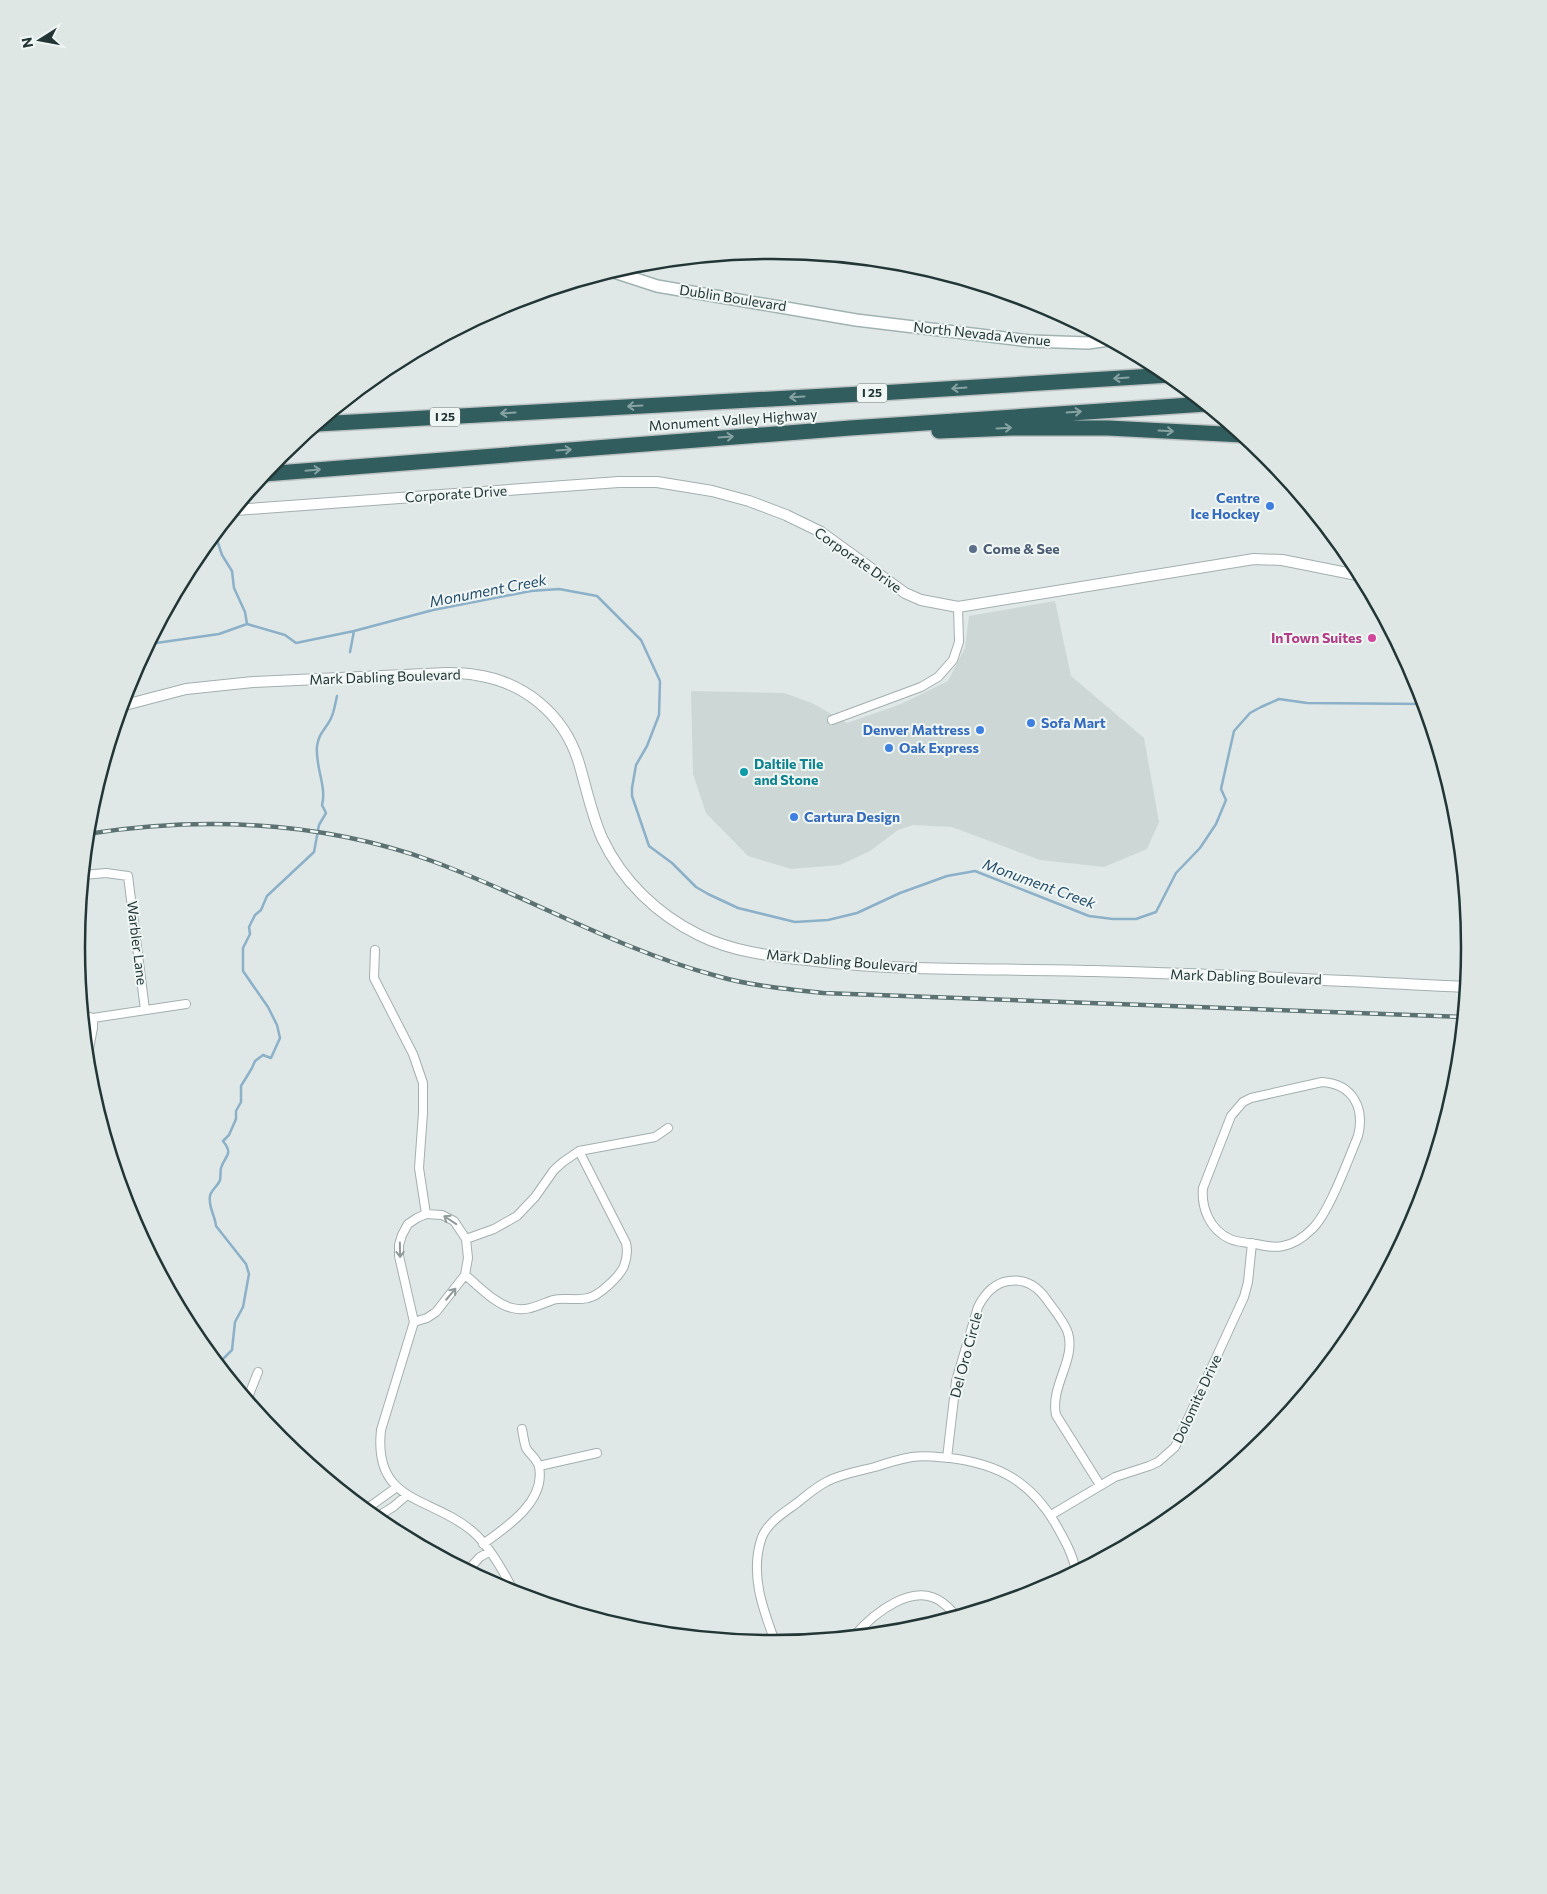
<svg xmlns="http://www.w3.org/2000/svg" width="1547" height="1894" viewBox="0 0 1547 1894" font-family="Commissioner,sans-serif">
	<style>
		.built { fill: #cdd8d6 }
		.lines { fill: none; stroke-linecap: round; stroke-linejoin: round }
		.stream { stroke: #8cb0c8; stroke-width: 2.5 }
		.minor-casing { stroke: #a3afae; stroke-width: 10 }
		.tertiary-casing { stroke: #a3afae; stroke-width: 12 }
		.secondary-casing { stroke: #a0b3b1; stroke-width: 14 }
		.motorway-casing { stroke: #bdc3c3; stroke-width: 18 }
		.minor { stroke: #fff; stroke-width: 8 }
		.tertiary { stroke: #fff; stroke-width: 10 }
		.secondary { stroke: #fff; stroke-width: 11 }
		.motorway { stroke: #315d5f; stroke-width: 15 }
		.rail-casing { stroke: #5c7272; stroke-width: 4.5 }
		.rail { stroke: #eff6f4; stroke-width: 2.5; stroke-dasharray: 8; stroke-linecap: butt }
		.oneway { stroke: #86a2a2 }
		.oneway2 { stroke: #909a9a }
		.shop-dot { fill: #3f7fe0; stroke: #eff6f4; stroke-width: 2 }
		.service-dot { fill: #5c6f8a; stroke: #eff6f4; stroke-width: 2 }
		.hotel-dot { fill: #d1479c; stroke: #eff6f4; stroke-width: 2 }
		.culture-dot { fill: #0f9aa8; stroke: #eff6f4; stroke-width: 2 }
		.labels { text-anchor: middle; stroke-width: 4; stroke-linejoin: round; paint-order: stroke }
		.shield { fill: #eff6f4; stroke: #60706f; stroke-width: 1 }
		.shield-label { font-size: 12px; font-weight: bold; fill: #223636 }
		.street-label { font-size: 14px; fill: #223636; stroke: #eff6f4 }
		.shop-label { font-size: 14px; font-weight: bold; fill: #366cbe; stroke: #eff6f4; text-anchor: start }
		.service-label { font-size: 14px; font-weight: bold; fill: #4e5e75; stroke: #eff6f4; text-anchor: start }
		.hotel-label { font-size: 14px; font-weight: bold; fill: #b23c85; stroke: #eff6f4; text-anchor: end }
		.culture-label { font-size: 14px; font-weight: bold; fill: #0d838f; stroke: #eff6f4; text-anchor: start }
		.water-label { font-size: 15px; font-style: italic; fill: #244d6b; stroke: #eff6f4 }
		.rim { fill: none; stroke: #223636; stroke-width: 2.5 }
	</style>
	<rect width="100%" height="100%" fill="#dfe8e7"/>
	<path class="built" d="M1055,601L1071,676L1144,738L1159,822L1147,849L1104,867L1040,860L952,827L913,825L898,830L870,851L840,865L791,869L748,856L706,813L693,774L691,691L784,693L812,703L847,723L901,704L948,681L965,648L969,616Z"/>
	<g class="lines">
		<path class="stream" d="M215,534L222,555L232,571L234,588L245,612L247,624
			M149,644L219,634L247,624L285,635L296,643L354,631L433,610L531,591L559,589L597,596L641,640L660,681L659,715L647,746L636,765L632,788V796L649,846L672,863L696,887L708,894L738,908L795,922L828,920L857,913L900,893L947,876L975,871L1089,916L1113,919H1136L1156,912L1176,873L1200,848L1216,824L1226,800L1221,789L1234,731L1250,713L1261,707L1279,699L1307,703L1425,704
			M350,652L354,631
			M218,1364L232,1350L235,1322L243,1307L249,1274L246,1264L216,1226C215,1215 208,1207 210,1196C211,1190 218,1186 220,1180C221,1176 220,1172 221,1168C225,1155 234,1155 223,1141L229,1135L236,1119V1111L241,1102V1086L252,1068L255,1061L263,1055L271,1058L280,1038L277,1025L268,1007L243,971V948L250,934L249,927L255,915L261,910L267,896L314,852L319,825L326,813L322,805C327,787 315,767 317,746C319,734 323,732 329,722C334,715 335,704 337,696"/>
		<defs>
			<path id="minor" d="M832,720L921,687L938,677L953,660L959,642L958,607
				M83,875L106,873L128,876L145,1010
				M375,950L374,978L413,1054L423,1083V1113L419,1168L426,1214
				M83,1015L93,1018L186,1004
				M87,1059L93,1028V1018
				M1322,1082C1353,1084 1365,1108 1358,1136C1348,1160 1329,1213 1312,1229C1304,1237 1294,1244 1283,1246C1274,1248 1265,1246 1256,1244C1248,1243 1237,1242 1230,1239C1210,1230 1201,1208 1203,1188L1231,1116L1243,1102L1251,1098Z
				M466,1239L494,1229L517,1216L535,1197L554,1170L563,1162L579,1151L655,1137L668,1128
				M465,1275C479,1286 495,1304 512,1308C528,1312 538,1305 553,1300C564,1297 576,1301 588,1298C599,1296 620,1276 624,1266C627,1258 628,1251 626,1243L579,1151
				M414,1322L427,1318L436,1312L465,1275L468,1258L466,1239L454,1221L442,1215L426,1214L417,1218L408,1224L402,1235L399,1245V1256L414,1322L381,1430C373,1504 431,1496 472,1531C489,1545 505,1574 515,1594
				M247,1400L258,1372
				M947,1458L956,1381L978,1307C984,1295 994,1283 1009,1281C1026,1278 1038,1287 1047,1300C1054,1310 1064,1321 1068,1333C1076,1360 1050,1386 1056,1415L1100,1485
				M539,1466L597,1453
				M364,1509L372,1505L397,1487
				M1051,1515L1115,1477L1149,1466L1158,1462L1175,1447L1244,1297L1248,1282L1252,1243
				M375,1518L393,1507L407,1495
				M483,1544C507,1527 546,1501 539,1467C537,1458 530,1455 526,1448C524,1442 523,1434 522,1429
				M468,1570L480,1557L489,1552
				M854,1636C873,1614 914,1580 943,1603C948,1607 953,1611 956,1617
				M776,1644C763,1610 749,1573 762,1537C768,1522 785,1512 797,1503C807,1495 817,1486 828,1481C842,1474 860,1471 875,1467C887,1463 900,1459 912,1457C924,1455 938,1457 950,1458C998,1464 1030,1481 1055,1523C1064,1539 1073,1554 1076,1572"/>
			<path id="tertiary" d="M235,510L619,482H657L712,491L749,501L786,515L821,532L905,593L921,600L958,607L1254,559L1282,560L1362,576
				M121,706L186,689L253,682L447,673C457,673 467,673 476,675C524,682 563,714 578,760C586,786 591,813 602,838C622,881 658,915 699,935C733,952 771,956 807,960C902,972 998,968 1093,971C1218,974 1342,981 1467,987"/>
			<path id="secondary" d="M611,271L657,286L856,320L1030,341L1088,343L1109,340"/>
			<path id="motorway" d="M317,424L879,393L1170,375
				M939,431L1012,428H1108L1243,435
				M264,474L850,428L1206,404"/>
		</defs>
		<use href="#minor" class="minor-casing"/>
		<use href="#tertiary" class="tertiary-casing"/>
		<use href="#secondary" class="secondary-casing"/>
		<use href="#motorway" class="motorway-casing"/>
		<use href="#minor" class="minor"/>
		<use href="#tertiary" class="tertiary"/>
		<use href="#secondary" class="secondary"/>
		<use href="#motorway" class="motorway"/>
		<defs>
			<path id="rail" d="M87,834C204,816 320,821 432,861C527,896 619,950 717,976C751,986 787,989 823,993L1464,1017"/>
		</defs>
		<use href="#rail" class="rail-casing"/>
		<use href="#rail" class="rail"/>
	</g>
	<defs><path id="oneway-shaft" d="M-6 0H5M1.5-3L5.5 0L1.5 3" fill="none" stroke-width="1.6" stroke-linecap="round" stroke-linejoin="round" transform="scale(1.25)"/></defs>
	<g class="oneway">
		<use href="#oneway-shaft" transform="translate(1121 378) rotate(176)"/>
		<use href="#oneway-shaft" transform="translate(959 388) rotate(176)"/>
		<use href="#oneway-shaft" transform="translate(797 397) rotate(177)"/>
		<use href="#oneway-shaft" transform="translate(635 406) rotate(177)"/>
		<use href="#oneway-shaft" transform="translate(1074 412) rotate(-4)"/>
		<use href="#oneway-shaft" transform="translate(508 413) rotate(177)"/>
		<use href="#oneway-shaft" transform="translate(1004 428) rotate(-3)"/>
		<use href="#oneway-shaft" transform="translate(1166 431) rotate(3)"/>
		<use href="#oneway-shaft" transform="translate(726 437) rotate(-4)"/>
		<use href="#oneway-shaft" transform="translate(564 450) rotate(-4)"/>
		<use href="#oneway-shaft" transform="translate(313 470) rotate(-5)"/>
	</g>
	<g class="oneway2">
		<use href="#oneway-shaft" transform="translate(450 1220) rotate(-146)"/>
		<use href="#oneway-shaft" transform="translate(400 1250) rotate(89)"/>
		<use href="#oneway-shaft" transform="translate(451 1294) rotate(-50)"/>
	</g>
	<g class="shop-dot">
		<circle cx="1270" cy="506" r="5"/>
		<circle cx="1031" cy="723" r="5"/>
		<circle cx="980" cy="730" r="5"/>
		<circle cx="889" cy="748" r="5"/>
		<circle cx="794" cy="817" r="5"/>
	</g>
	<circle class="service-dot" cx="973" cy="549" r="5"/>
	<circle class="hotel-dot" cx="1372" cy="638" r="5"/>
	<circle class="culture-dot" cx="744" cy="772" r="5"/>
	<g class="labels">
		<g class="shield">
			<rect x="857" y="383.5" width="30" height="19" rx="4"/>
			<rect x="430" y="407.5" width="30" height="19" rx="4"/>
		</g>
		<g class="shield-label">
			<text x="872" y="397">I 25</text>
			<text x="445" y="421">I 25</text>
		</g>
		<g class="street-label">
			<text transform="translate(733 298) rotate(9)" y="5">Dublin Boulevard</text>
			<text transform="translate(982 334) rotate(6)" y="5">North Nevada Avenue</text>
			<text transform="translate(733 420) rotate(-4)" y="5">Monument Valley Highway</text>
			<text transform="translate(456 494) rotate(-4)" y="5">Corporate Drive</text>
			<text transform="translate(858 560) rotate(35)" y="5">Corporate Drive</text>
			<text transform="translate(385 677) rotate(-2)" y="5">Mark Dabling Boulevard</text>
			<text transform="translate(137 943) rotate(83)" y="5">Warbler Lane</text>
			<text transform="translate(842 961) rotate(5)" y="5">Mark Dabling Boulevard</text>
			<text transform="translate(1246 977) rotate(2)" y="5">Mark Dabling Boulevard</text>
			<text transform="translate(966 1355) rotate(-75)" y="5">Del Oro Circle</text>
			<text transform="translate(1197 1399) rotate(-65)" y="5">Dolomite Drive</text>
		</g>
		<g class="shop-label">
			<text x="1260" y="503" text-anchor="end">Centre<tspan x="1260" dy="16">Ice Hockey</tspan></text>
			<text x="1041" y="728">Sofa Mart</text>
			<text x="970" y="735" text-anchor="end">Denver Mattress</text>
			<text x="899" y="753">Oak Express</text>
			<text x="804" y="822">Cartura Design</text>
		</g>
		<g class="service-label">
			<text x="983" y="554">Come &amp; See</text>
		</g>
		<g class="hotel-label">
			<text x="1362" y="643">InTown Suites</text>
		</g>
		<g class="culture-label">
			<text x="754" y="769">Daltile Tile<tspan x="754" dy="16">and Stone</tspan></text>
		</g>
		<g class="water-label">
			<text transform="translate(488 591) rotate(-11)" y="5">Monument Creek</text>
			<text transform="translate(1039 884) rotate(20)" y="5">Monument Creek</text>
		</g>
	</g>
	<path d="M0 0H1547V1894H0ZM85 947a688 688 0 1 1 1376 0a688 688 0 1 1-1376 0Z" fill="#dfe7e5" fill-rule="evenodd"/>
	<path class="rim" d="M85 947a688 688 0 1 1 1376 0a688 688 0 1 1-1376 0Z"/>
	<g transform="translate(40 40) rotate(259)" stroke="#eff6f4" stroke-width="4" paint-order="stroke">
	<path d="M0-4L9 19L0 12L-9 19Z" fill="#223636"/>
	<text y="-8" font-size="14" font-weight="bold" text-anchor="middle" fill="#223636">N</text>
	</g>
</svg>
